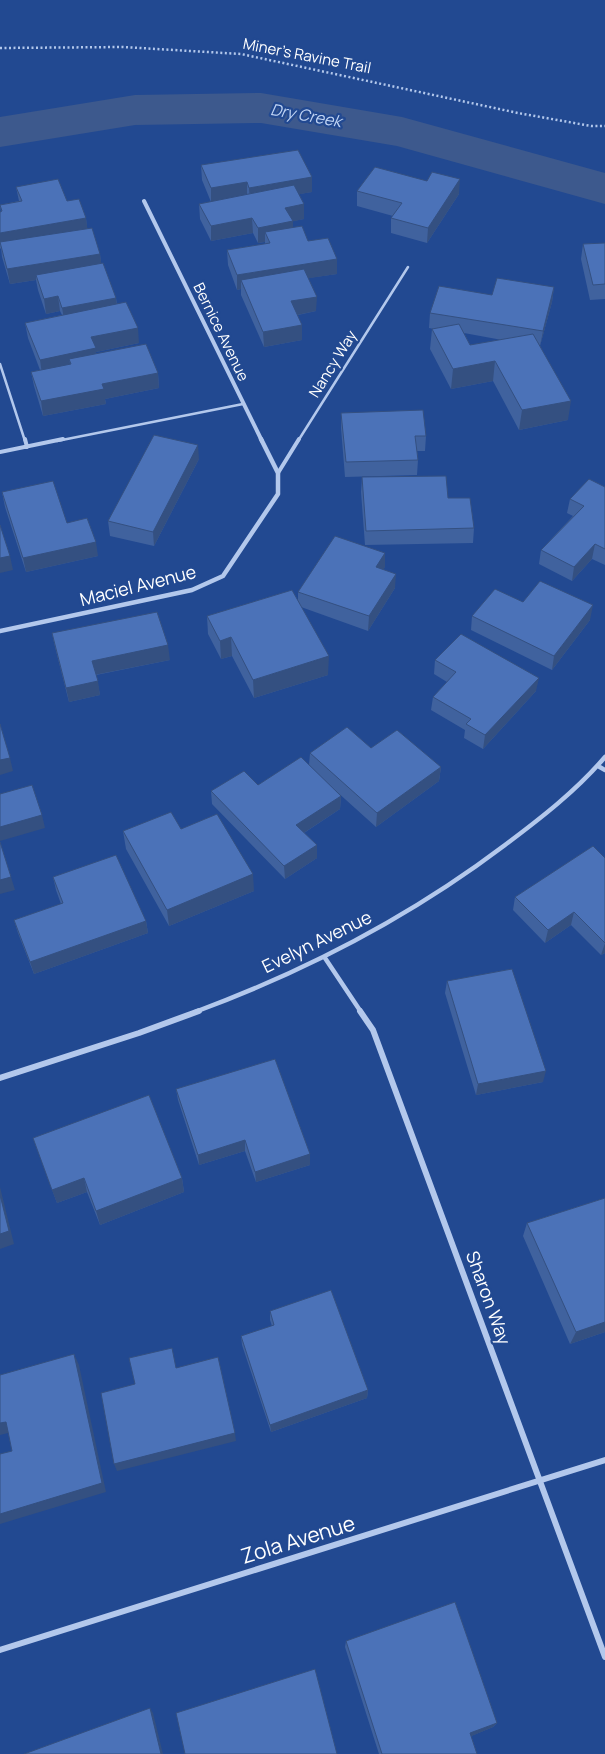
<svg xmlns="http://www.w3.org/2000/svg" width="605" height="1754" viewBox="0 0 605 1754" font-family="Manrope,sans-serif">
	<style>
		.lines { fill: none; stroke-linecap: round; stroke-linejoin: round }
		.river { fill: #3d598d; fill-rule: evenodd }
		.path { stroke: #b3c8ec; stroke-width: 2.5; stroke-dasharray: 2 2.5; stroke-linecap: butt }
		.service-far1 { stroke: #b3c8ec; stroke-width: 2.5 }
		.service { stroke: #b3c8ec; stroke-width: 4 }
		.minor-far2 { stroke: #b3c8ec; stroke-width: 4 }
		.minor-far1 { stroke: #b3c8ec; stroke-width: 4.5 }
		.minor { stroke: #b3c8ec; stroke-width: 6 }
		.wall { fill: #40629e; fill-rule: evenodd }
		.shaded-wall { fill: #345081 }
		.building { fill: #4b72b8; stroke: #345081 }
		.labels { text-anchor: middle; stroke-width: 4.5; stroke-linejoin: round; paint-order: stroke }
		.far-street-label { font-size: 15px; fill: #fff; stroke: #224991 }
		.far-water-label { font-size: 16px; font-style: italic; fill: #bfd3f3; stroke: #224991 }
		.street-label { font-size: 18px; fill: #fff; stroke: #224991 }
		.near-street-label { font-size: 21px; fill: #fff; stroke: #224991 }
	</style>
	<rect width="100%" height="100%" fill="#224991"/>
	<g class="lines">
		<path class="river" d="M261,93L402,117L605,173V204L397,146L261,123L135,125L0,147V117L135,95Z"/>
		<path class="path" d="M0,48L123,47L241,54L518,113L591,126H605"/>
		<path class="service-far1" d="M0,364L25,441
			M57,441L243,404
			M298,441L408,267"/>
		<path class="service" d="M25,439L27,447
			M0,452L63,439
			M278,473L299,439"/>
		<path class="minor-far2" d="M144,201L262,441"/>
		<path class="minor-far1" d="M0,631L192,590L223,576L278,494V473L261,439
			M598,766L605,770
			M325,958L361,1012
			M195,1012C306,971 411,916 505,845C541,818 576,791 605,757"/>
		<path class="minor" d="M360,1011L373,1030L605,1657
			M0,1078L139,1033L199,1011
			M0,1650L605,1460"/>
	</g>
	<path class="wall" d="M201,165L312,192L299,194L304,219L293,221V228L308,241L337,259V274L308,278L316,311L298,315L302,340L264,347L241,295V289L237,290L228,265L227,250L265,244V242L258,243L253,233L211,241L200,219L199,204L211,202L202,180Z
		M16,187L67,201L86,218L87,228L100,254L101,263L116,298L117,304L139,343L96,352V353L158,373L159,388L105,399L106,404L43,416L34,386L31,372L40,370L28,338L25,323L62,315L60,311L46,314L38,290L36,280L10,284L2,257L1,248L0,249V212H1L0,205L19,201Z
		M357,191L459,194L427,243L391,233V218L393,216L357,206Z
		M605,243V299L590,300L581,259L583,244Z
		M554,287L552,302L540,346L568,420L519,430L493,381L451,389L430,349L432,329H434L429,328L430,313L492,295ZM464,333L502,340L470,345Z
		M341,413L426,436L425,451H417L418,460L417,475L345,477L341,428Z
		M199,459L154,546L110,536L108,521Z
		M362,477L448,498L474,528L473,543L365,545L361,492Z
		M605,487V565L592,559L572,581L539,564L541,550L573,516L567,513L570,499Z
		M2,492L98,556L26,572L5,507Z
		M385,567L383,569L395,588L368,631L301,607L328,675L254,698L232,656L221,659L208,634L207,616L298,603V592Z
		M523,602L590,620L552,670L471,630L472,616Z
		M52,633L170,660L96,675L100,695L69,702L55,647Z
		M435,660L536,691L483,749L464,738L465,730L431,710L433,697L447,682L434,674Z
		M371,748L441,767L439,781L376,827L325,781L341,796L340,809L304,833L317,845V858L285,879L212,804L211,791L258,785L309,765L310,753Z
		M123,831L254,891L169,926L126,849Z
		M605,858V953L601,955L571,925L545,943L513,910L515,897Z
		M53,877L146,921L148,933L34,974L18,933L14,920L61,904L56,890Z
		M447,981L543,1082L476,1095L445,993Z
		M176,1089L310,1165L256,1182L245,1151L199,1165L178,1100Z
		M33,1138L182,1178L184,1192L100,1225L87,1192L57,1203Z
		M605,1198V1332L570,1344L523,1236L527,1223Z
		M270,1311L368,1390L367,1398L271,1432L242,1345L241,1336L272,1326L270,1320Z
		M346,1641L497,1723L493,1727L471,1736L477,1754H379L345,1647Z"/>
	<path class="shaded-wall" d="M312,177V192L250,203L249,188Z
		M460,179L459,194L427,243L428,228Z
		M247,182V197L211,203V188Z
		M304,204V219L286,223L285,208Z
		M86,218L88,233L0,243V233Z
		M252,218L253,233L211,241V226Z
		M293,221V236L265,232V242L258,243V228Z
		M100,254L102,269L36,275V280L10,284L7,269Z
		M337,259V274L244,288L241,280V289L237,290V275Z
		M554,287L552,302L540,346L543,331Z
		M58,296L60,311L46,314L44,299Z
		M317,297L316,311L292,316L291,301Z
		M116,298L118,313L65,323L62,308Z
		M302,325V340L264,347L263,332Z
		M138,328L139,343L96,352L97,363L69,359L71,368L42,374L40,360L91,337Z
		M495,361L493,381L451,389L453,369Z
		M158,373L159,388L105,399L106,404L43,416L41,401L102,384Z
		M571,401L568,420L519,430L522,410Z
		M198,445L199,459L154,546L153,532Z
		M96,542L98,556L26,572L23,558Z
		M595,544L592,559L572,581L574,567Z
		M385,553V567L376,582V567Z
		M10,556L13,570L0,573V558Z
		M396,574L395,588L368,631L369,616Z
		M593,605L590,620L552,670L554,656Z
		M231,637L232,656L221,659L220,641Z
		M168,645L170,660L94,675L92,661Z
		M329,656L328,675L254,698L253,680Z
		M539,678L536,691L483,749L485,735Z
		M98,681L100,695L69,702L66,688Z
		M10,758L13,771L0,775V760Z
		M441,767L439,781L376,827L377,813Z
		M341,796L340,809L296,838V825Z
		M42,815L45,828L0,841V827Z
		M317,845V858L285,879L284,866Z
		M253,874L254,891L169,926L167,910Z
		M11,877L15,890L0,894V880Z
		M574,912L571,925L545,943L548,930Z
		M146,921L148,933L34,974L30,962Z
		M605,943V953L601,955Z
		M546,1071L543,1082L476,1095L478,1084Z
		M245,1140V1151L199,1165L198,1155Z
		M310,1154V1165L256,1182L255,1172Z
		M84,1178L87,1192L57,1203L52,1190Z
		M182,1178L184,1192L100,1225L96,1211Z
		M0,1187L14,1244L0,1249Z
		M605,1322V1332L570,1344L576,1332Z
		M74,1354L79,1365L106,1492L0,1524V1514Z
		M368,1390L367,1398L271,1432L270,1425Z
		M6,1422L12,1432L0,1435V1423Z
		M235,1433L236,1441L117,1471L114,1464Z
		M150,1708L153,1713L163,1754H161Z
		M497,1723L493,1727L467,1738L470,1733Z"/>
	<path class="building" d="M298,150L312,177L249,188L247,182L211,188L201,165Z
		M375,167L427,181L432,172L460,179L428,228L391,218L402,203L357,191Z
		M58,179L67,201L79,199L86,218L0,233V212L2,211L0,205L22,201L16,187Z
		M294,185L304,204L285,208L293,221L258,228L252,218L211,226L199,204Z
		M302,226L308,241L328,238L337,259L237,275L227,250L270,243L265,232Z
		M92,228L100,254L7,269L0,242Z
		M605,243V284L593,285L583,244Z
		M103,263L116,298L62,308L58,296L44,299L36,275Z
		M304,269L317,297L291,301L302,325L263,332L241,280Z
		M497,278L554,287L543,331L430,313L439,286L492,295Z
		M126,302L138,328L91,337L96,348L40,360L25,323Z
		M459,324L470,345L533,334L571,401L522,410L495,361L453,369L432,329Z
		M146,344L158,373L102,384L104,389L41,401L31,372L71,364L69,359Z
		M423,410L426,436H415L418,460L346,462L341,413Z
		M154,435L198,445L153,532L108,521Z
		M446,476L448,498H470L474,528L366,531L362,477Z
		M589,479L605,487V549L595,544L574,567L541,550L584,506L570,499Z
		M53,481L67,523L87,518L96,542L23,558L2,492Z
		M0,525L10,556L0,558Z
		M335,536L385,553L376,567L396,574L369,616L298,592Z
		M540,581L593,605L554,656L472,616L495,589L523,602Z
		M292,590L329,656L253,680L231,637L220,641L207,616Z
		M157,612L168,645L92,661L98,681L66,688L52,633Z
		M461,634L539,678L485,735L466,724L471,719L433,697L456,672L435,660Z
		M0,724L10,758L0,760Z
		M347,727L371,748L397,730L441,767L377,813L310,753Z
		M301,757L341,796L296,825L317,845L284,866L211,791L244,771L258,785Z
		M32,785L42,815L0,827V794Z
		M171,812L181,829L217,814L253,874L167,910L123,831Z
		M0,842L11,877L0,880Z
		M593,846L605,858V943L574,912L548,930L515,897Z
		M116,855L146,921L30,962L14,920L63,903L53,877Z
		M512,969L546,1071L478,1084L447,981Z
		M275,1059L310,1154L255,1172L245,1140L198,1155L176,1089Z
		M149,1095L182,1178L96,1211L84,1178L52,1190L33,1138Z
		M0,1195L9,1231L0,1234Z
		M605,1198V1322L576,1332L527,1223Z
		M331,1290L368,1390L270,1425L241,1336L274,1325L270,1311Z
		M172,1348L176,1368L218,1357L235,1433L114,1464L101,1393L135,1384L129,1358Z
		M74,1354L102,1483L0,1514V1454L12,1451L6,1422L0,1423V1375Z
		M455,1602L497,1723L470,1733L477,1754H382L346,1641Z
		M315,1669L337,1754H185L176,1713Z
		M150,1708L161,1754H24Z"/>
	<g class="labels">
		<g class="far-street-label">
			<text transform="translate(307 56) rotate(11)" y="5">Miner's Ravine Trail</text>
			<text transform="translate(221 332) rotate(64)" y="5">Bernice Avenue</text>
			<text transform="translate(333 364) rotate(-58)" y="5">Nancy Way</text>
		</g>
		<g class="far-water-label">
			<text transform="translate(306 115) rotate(10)" y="6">Dry Creek</text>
		</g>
		<g class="street-label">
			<text transform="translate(138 586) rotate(-14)" y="6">Maciel Avenue</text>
			<text transform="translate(317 942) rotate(-26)" y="6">Evelyn Avenue</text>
			<text transform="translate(488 1298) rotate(70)" y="6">Sharon Way</text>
		</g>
		<g class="near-street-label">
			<text transform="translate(298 1540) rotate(-17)" y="7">Zola Avenue</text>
		</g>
	</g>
</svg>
